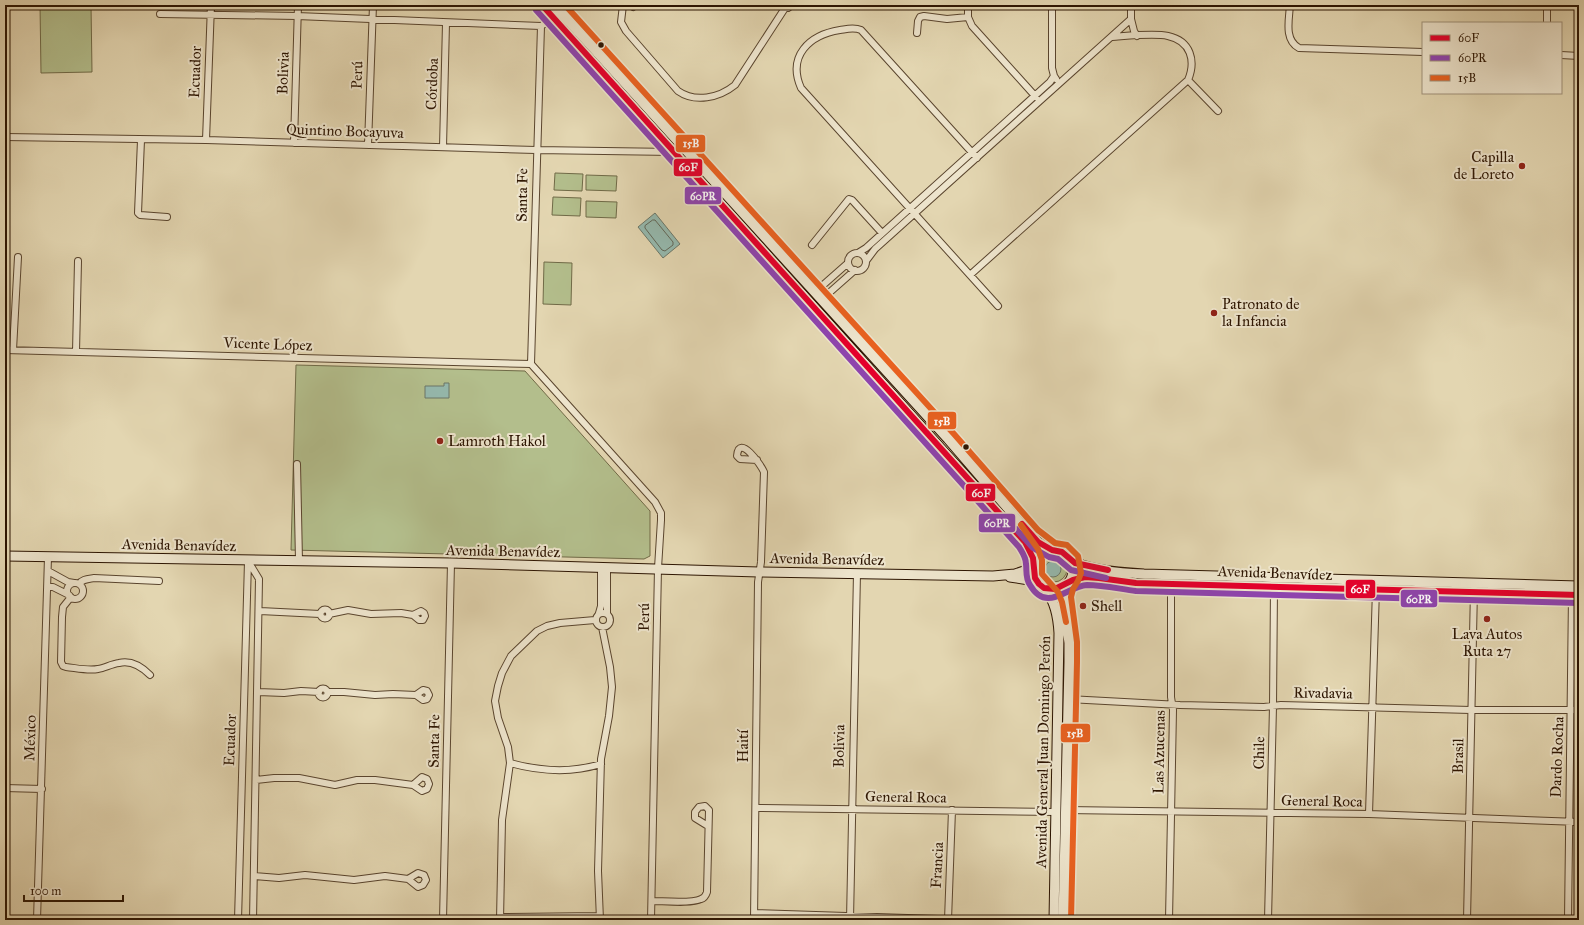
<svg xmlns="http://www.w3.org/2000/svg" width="1584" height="925" viewBox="0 0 1584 925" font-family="'IM FELL Great Primer',serif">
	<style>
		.green { fill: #b3be8c; stroke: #706a47 }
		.water { fill: #95b9ae; stroke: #6b7769 }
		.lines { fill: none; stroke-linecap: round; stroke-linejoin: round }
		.shore { stroke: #616758; stroke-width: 1 }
		.minor-tunnel { stroke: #bfaf8e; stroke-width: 6; stroke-dasharray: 6 3; stroke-linecap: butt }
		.minor-casing { stroke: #5a452e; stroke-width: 8 }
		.secondary-casing { stroke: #2d1502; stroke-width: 11 }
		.minor { stroke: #ede4cc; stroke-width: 6 }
		.secondary { stroke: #ede4cc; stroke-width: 9 }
		.bus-1-casing { stroke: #ede4cc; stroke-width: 9 }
		.bus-2-casing { stroke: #ede4cc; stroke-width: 9 }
		.bus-3-casing { stroke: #ede4cc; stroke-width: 9 }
		.bus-1 { stroke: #e4002b; stroke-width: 6 }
		.bus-2 { stroke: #8e44ad; stroke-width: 6 }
		.bus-3 { stroke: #e86120; stroke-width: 6 }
		.bus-dot { fill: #2d1502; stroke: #ede4cc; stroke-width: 1.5 }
		.poi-dot { fill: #8f2418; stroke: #ede4cc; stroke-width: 1.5 }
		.labels { text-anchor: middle; stroke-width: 4; stroke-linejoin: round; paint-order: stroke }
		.street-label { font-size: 15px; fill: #2d1502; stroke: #ede4cc }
		.poi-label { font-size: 15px; fill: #2d1502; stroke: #ede4cc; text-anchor: start }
		.line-badge { stroke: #ede4cc; stroke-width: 1.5 }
		.badge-label { font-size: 11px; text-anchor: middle; font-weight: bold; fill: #fff }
	</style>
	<rect width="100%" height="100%" fill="#e3d6b1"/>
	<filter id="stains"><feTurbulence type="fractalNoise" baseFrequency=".005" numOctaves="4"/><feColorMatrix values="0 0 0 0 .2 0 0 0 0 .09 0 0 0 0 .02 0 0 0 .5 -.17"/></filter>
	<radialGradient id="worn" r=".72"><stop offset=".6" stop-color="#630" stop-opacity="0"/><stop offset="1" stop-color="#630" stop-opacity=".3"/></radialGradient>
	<path class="green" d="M40,5H91L92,72L41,73Z
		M555,173L583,174L582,191L554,190Z
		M586,175L617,176L616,191L586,190Z
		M553,197L581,198L580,216L552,215Z
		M586,201L617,202L616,218L586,217Z
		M544,262L572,263L571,305L543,304Z
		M296,365L525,371L650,511V556L644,559L291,550Z
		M1041 569a13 13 0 1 1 26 0a13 13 0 1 1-26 0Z"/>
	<path class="water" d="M655,213L680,244L663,258L638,227Z
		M444,383H449V398H425V386H444Z
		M1045 569a8 8 0 1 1 16 0a8 8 0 1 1-16 0Z"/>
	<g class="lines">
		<path class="shore" d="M653,220H655L673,242V245L665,251L662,250L645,228V226Z"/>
		<path class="minor-tunnel" d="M562,13L573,5"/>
		<defs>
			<path id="minor" d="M623,5L621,22L626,31L678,91C695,103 719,98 735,85L785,8
				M781,5L788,8L792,5
				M968,5V17L972,26L1036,97
				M1052,5V68L1054,76L1056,79
				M1290,5C1289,20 1284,40 1299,48L1423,52
				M633,7L634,5
				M160,14L297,16L541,26L557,16
				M1131,19L1134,31L1137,36
				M1547,23V5
				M917,33L918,21L920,17L924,16L947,19L968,17
				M1561,55L1579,56
				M1188,80L1218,111
				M5,137L206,140L536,150L673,152L683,148
				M141,140L138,213L140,215L167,217
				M206,140L211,5
				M294,143L298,5
				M368,145L373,5
				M443,147L446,23
				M977,158L861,30C854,27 847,29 840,30C809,35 787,56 801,88L998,306
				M812,245L849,199L852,200L882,233
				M858,253L866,248L1050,82L1054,76
				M848 262a9 9 0 1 1 18 0a9 9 0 1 1-18 0Z
				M866,261L875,249L1131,19V5
				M970,275L1188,80C1196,61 1191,41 1168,36C1154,33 1127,36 1112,37
				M814,293L848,263
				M821,300L855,270
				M5,350L531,364
				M13,350L18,257
				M76,352L78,261
				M531,364L655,502L661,513V520L658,568L651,920
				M531,364L541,26
				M297,464L299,561
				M248,561L259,579L253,920
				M48,571L68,582L74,583
				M67 591a8 8 0 1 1 16 0a8 8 0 1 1-16 0Z
				M79,584C82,579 88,579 94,578L159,581
				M48,587H53L69,595
				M71,597L63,607L62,617L61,662L63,666L66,667C76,668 88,671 98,669C105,668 111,664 119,663C131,660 142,667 150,675
				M320.5 614a4.5 4.5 0 1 1 9 0a4.5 4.5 0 1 1-9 0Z
				M260,611L320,614
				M596 620a7 7 0 1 1 14 0a7 7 0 1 1-14 0Z
				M599,613L601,606V567
				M607,613V568
				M329,614L348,610L371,614L401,613L413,615L421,611L424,613L425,616L423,620H419L413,615
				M318.5 693a4.5 4.5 0 1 1 9 0a4.5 4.5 0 1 1-9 0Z
				M258,692L284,693L301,691L319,692
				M328,692H344L375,695L393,694L416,695L423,700L427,699L429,695L427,691L423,690L416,695
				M1068,699L1180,705L1264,707L1281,705L1471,710H1579
				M510,763C539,771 572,773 601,764
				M256,780L274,778H299L335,785L357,780H375L413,785L422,791L427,789L429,784L427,779L422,777L413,785
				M5,788L42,789
				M756,808L1056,812
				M1065,810L1369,814L1579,822
				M1369,814L1376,589
				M254,876L279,878L305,875L354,880L385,876L408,879L418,887L423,885L426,880L424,875L418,873L408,879
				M652,901C663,901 692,904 701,899C705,898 706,895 707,892L709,810L705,806L699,807L695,812V818L708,826
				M754,913L969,920
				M500,917L600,916
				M37,920L48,557
				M238,920L248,561
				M443,920L451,563
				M500,920L502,820L510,763L508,747L498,718L495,701L498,686L502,673L511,656L537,631L547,626L560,623L595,620
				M600,920L598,871L601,759L609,716L612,687L610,667L602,627
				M754,920L758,582L761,562L764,472C761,465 739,433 737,456L740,459L757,460
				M850,920L857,573
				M948,920L952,810
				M1169,920L1173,710L1171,697V584
				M1268,920L1273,706L1274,587
				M1467,920L1474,589
				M1568,920L1572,595"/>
			<path id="secondary" d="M542,5L1025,542L1035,562
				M554,5L948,439L1029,533L1038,542L1052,550
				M1033 570a20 20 0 1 1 40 0a20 20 0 1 1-40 0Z
				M5,556L451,563L759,572L993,576L1015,574L1033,568
				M1070,559C1086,571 1124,573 1144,574L1579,586
				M1010,577L1029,580L1040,584
				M1068,583C1085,572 1116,581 1136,583L1579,595
				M1045,588C1055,602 1058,616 1059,633L1054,920
				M1063,920L1069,662V643L1063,597L1065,586"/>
		</defs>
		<use href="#minor" class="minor-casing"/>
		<use href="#secondary" class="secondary-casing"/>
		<use href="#minor" class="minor"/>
		<use href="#secondary" class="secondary"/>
		<defs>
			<path id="bus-1" d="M542,5L1025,542L1033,558L1035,578L1039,584L1044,588L1055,589L1073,580L1085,577L1099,578L1136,583L1579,595
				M1022,524L1038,542L1052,550L1062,552L1075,563L1108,570"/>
			<path id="bus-2" d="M536,10L1019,547C1022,552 1026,557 1026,564C1027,571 1025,578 1030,585C1047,614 1067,586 1087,585C1103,585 1120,589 1136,591L1579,603
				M1016,529L1033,548L1049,557L1058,559L1071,570L1106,578"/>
			<path id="bus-3" d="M565,5L954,434L1038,530L1055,543L1067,545L1078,556L1081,573L1078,581L1073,589L1071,597L1077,642V662L1071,920
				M1021,525L1038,549L1042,560V574L1058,592L1062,602L1066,622"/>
		</defs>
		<use href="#bus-1" class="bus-1-casing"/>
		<use href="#bus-2" class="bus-2-casing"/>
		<use href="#bus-3" class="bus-3-casing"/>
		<use href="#bus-1" class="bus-1"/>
		<use href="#bus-2" class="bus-2"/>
		<use href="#bus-3" class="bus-3"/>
	</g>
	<g class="bus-dot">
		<circle cx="601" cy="45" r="3.5"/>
		<circle cx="966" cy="447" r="3.5"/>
	</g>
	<g class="poi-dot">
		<circle cx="1522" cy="166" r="4"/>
		<circle cx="1214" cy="313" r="4"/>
		<circle cx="440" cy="441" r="4"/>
		<circle cx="1083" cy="606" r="4"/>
		<circle cx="1487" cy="619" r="4"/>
	</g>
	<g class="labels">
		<g class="street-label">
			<text transform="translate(195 72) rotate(-88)" y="5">Ecuador</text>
			<text transform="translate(283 73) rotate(-88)" y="5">Bolivia</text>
			<text transform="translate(357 75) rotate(-88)" y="5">Perú</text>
			<text transform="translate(432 84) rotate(-88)" y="5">Córdoba</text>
			<text transform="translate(345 131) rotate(2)" y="5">Quintino Bocayuva</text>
			<text transform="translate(522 195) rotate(-89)" y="5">Santa Fe</text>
			<text transform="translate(268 344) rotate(2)" y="5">Vicente López</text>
			<text transform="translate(179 545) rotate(1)" y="5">Avenida Benavídez</text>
			<text transform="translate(503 551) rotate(1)" y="5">Avenida Benavídez</text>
			<text transform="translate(827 559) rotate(1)" y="5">Avenida Benavídez</text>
			<text transform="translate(1275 573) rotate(2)" y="5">Avenida Benavídez</text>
			<text transform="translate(644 617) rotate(-89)" y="5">Perú</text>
			<text transform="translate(1323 693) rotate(1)" y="5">Rivadavia</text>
			<text transform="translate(30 738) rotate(-88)" y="5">México</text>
			<text transform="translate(230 740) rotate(-88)" y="5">Ecuador</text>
			<text transform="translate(434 741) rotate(-89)" y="5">Santa Fe</text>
			<text transform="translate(743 746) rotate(-90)" y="5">Haití</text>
			<text transform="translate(839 746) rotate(-89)" y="5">Bolivia</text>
			<text transform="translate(1043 752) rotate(-89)" y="5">Avenida General Juan Domingo Perón</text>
			<text transform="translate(1159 752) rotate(-89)" y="5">Las Azucenas</text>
			<text transform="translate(1259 753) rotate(-89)" y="5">Chile</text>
			<text transform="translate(1458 756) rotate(-89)" y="5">Brasil</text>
			<text transform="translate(1557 757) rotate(-88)" y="5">Dardo Rocha</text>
			<text transform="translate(906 797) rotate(1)" y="5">General Roca</text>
			<text transform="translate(1322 801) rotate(1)" y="5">General Roca</text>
			<text transform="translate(937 865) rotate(-87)" y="5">Francia</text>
		</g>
		<g class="poi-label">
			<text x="1514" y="162" text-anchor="end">Capilla<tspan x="1514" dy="17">de Loreto</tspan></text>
			<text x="1222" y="309">Patronato de<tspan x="1222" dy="17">la Infancia</tspan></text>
			<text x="448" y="446">Lamroth Hakol</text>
			<text x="1091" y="611">Shell</text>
			<text x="1487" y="639" text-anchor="middle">Lava Autos<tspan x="1487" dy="17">Ruta 27</tspan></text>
		</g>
	</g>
	<g class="line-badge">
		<rect x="675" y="134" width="31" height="19" rx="4" fill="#e86120"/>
		<rect x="673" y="158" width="30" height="19" rx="4" fill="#e4002b"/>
		<rect x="684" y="186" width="38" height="19" rx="4" fill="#8e44ad"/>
		<rect x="927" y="411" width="30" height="19" rx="4" fill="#e86120"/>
		<rect x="965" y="483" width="31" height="19" rx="4" fill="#e4002b"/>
		<rect x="978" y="513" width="38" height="20" rx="4" fill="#8e44ad"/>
		<rect x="1345" y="579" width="31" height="20" rx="4" fill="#e4002b"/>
		<rect x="1400" y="589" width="38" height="19" rx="4" fill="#8e44ad"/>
		<rect x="1060" y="723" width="31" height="20" rx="4" fill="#e86120"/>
	</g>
	<g class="badge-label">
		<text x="691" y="147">15B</text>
		<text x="688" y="171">60F</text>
		<text x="703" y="200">60PR</text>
		<text x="942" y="425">15B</text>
		<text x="981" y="497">60F</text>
		<text x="997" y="527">60PR</text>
		<text x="1360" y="593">60F</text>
		<text x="1419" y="603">60PR</text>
		<text x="1075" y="737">15B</text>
	</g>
	<rect width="1584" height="925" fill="none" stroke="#e3d6b1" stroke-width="20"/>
	<rect x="6" y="6" width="1572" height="913" fill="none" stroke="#2d1502" stroke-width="2"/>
	<rect x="10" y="10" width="1564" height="905" fill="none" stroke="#2d1502"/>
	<rect x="1422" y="22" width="140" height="72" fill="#ede4cc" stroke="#a0917b"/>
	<rect x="1430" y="35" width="20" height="6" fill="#e4002b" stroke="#a0917b"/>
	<text x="1458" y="42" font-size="12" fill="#2d1502">60F</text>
	<rect x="1430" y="55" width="20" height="6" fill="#8e44ad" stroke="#a0917b"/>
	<text x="1458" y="62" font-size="12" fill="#2d1502">60PR</text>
	<rect x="1430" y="75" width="20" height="6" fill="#e86120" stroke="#a0917b"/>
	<text x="1458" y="82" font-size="12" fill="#2d1502">15B</text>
	<path d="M24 895v6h99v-6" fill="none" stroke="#2d1502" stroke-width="2"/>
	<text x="30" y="895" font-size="12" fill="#2d1502" stroke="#ede4cc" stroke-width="3" paint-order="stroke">100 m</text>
	<rect width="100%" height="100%" filter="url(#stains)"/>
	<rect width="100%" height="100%" fill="url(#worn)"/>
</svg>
